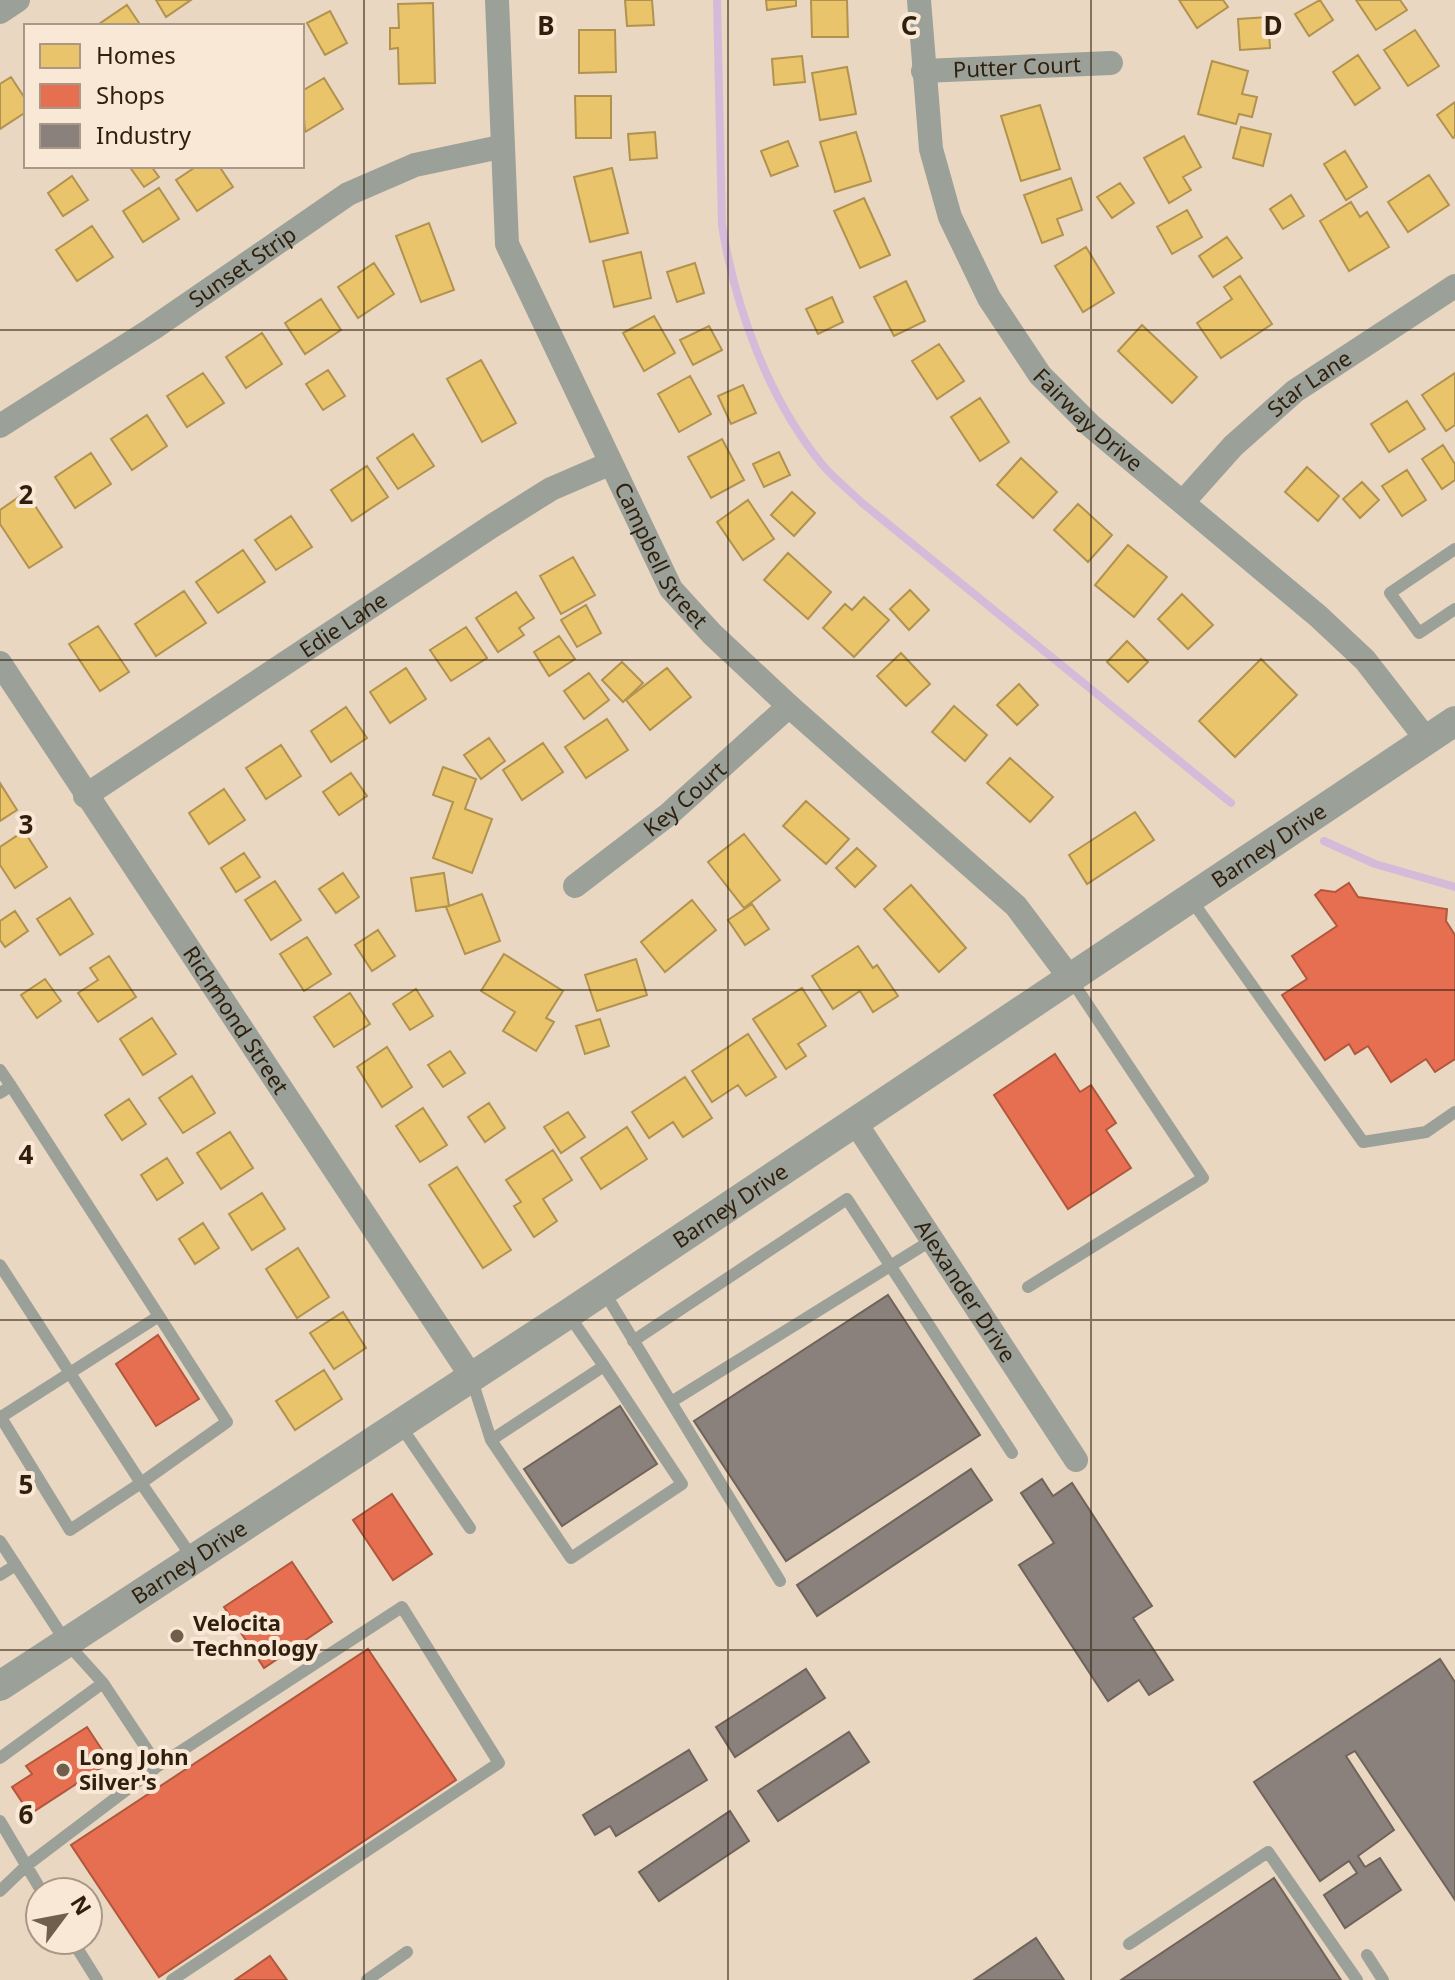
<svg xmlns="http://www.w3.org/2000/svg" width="1455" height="1980" viewBox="0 0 1455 1980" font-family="'Noto Sans',sans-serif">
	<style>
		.homes { fill: #e9c46a; stroke: #b1924e; stroke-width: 2 }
		.shops { fill: #e76f51; stroke: #b0573c; stroke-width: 2 }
		.industry { fill: #8a817c; stroke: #6f645a; stroke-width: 2 }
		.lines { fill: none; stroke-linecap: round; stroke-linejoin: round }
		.stream { stroke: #d5bada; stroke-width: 8 }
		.service { stroke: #9ba198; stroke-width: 12 }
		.minor { stroke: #9ba198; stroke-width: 24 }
		.tertiary { stroke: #9ba198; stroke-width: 30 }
		.grid { fill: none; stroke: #2f1f0c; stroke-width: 2; stroke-opacity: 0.55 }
		.poi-dot { fill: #705f4c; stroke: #fae8d6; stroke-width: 3 }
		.labels { text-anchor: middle; stroke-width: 8; stroke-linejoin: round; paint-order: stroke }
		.street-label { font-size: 22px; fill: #2f1f0c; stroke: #fae8d6 }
		.poi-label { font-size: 22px; font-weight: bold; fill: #2f1f0c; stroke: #fae8d6; text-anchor: start }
		.grid-label { font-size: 26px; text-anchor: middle; font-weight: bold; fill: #2f1f0c; stroke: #fae8d6; stroke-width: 8; stroke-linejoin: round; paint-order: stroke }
	</style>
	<rect width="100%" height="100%" fill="#ead7c2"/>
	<path class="homes" d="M156,0H191L166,17Z
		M625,0H652L654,25L627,26Z
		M766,0H796V6L767,10Z
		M811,0H847L848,37H812Z
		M1179,0H1223L1228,7L1197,28Z
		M1320,0L1333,20L1309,36L1295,14Z
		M1356,0H1400L1407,10L1376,30Z
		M433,3L435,83L399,84L398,48L390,49V28H399L398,4Z
		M127,5L141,26H96Z
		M330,11L347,43L325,55L307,23Z
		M1268,17L1270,48L1240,50L1238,19Z
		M579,30H615L616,72L579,73Z
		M1415,30L1439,66L1408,86L1384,50Z
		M1358,55L1380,88L1355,105L1333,72Z
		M802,56L805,82L774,85L772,59Z
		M1212,61L1248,71L1242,94L1257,97L1252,117L1239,114L1236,124L1198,114Z
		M847,67L856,114L820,120L812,73Z
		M11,77L26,100V112L0,129V84Z
		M324,78L343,109L305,132L302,91Z
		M575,96H611V138H576Z
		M1455,102V137L1453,138L1437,115Z
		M1040,105L1060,169L1021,181L1001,116Z
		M1241,127L1271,134L1263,166L1233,158Z
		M655,132L657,158L630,160L628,134Z
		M856,132L871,181L835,192L820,142Z
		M1184,136L1201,167L1183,177L1191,190L1169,203L1144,158Z
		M788,141L798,166L771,176L761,151Z
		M1345,151L1367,187L1346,200L1324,164Z
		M129,166H151L159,177L144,187Z
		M197,166H219L233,187L197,211L176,180Z
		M612,168L628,233L590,242L574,177Z
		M1429,175L1449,205L1408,232L1388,202Z
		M72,176L88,200L63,216L48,193Z
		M1071,178L1082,210L1057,219L1063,235L1042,243L1024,195Z
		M1120,183L1134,203L1112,218L1097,197Z
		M159,188L179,219L143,242L123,211Z
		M1291,195L1304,216L1283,229L1270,209Z
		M864,198L890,255L860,268L834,211Z
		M1351,202L1360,217L1367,212L1389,247L1349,271L1320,221Z
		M1187,210L1202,237L1172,254L1157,227Z
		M429,223L454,290L421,302L396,236Z
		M92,226L113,257L77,281L56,250Z
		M1227,237L1242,258L1213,277L1199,256Z
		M1086,247L1114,293L1083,312L1055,266Z
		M641,252L651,298L614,307L603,261Z
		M374,263L394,294L358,318L338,287Z
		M695,263L704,293L677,302L667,272Z
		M1240,276L1272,324L1221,358L1197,323L1232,299L1224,287Z
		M906,281L925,321L894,336L874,297Z
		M832,297L843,322L818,334L806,309Z
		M321,299L341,330L305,354L285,323Z
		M654,316L675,353L644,371L623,333Z
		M1142,325L1197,377L1172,403L1118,351Z
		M709,326L722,350L693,365L680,340Z
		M262,333L282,364L246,388L226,357Z
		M939,344L964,381L937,399L912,361Z
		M481,360L516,423L482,442L447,379Z
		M328,370L345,396L323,410L306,384Z
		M203,373L224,403L187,427L167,396Z
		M1455,373V425L1446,431L1422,395Z
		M690,376L711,414L679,432L658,394Z
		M743,385L756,413L731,424L718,396Z
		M980,398L1009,442L980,461L951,417Z
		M1407,401L1425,429L1389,452L1371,424Z
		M147,415L167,446L132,470L111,439Z
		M413,434L434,466L398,489L377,458Z
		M722,439L744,480L711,498L688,457Z
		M1443,445L1455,464V480L1442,489L1422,459Z
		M779,452L790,475L764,487L753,464Z
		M91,453L111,484L75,508L55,477Z
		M1021,458L1057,492L1033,518L997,485Z
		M367,466L388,497L352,521L331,490Z
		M1307,467L1339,496L1318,521L1285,492Z
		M1407,470L1426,500L1402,516L1382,486Z
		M1362,482L1379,500L1360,518L1343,499Z
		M26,492L62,547L29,568L0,524V510Z
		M792,492L815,513L794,536L771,515Z
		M748,500L774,539L743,560L717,522Z
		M1078,504L1112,535L1088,562L1054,530Z
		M291,516L312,547L276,570L255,540Z
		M1128,545L1167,577L1134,617L1095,585Z
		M243,550L265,582L218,613L196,582Z
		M788,553L831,592L808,619L764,580Z
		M573,557L595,595L561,614L540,576Z
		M910,590L929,610L909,630L890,609Z
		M184,591L206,623L156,656L135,624Z
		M516,592L534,618L519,628L524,635L498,652L476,618Z
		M1182,594L1213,625L1188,649L1158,619Z
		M864,597L889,620L854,657L823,628L845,604L852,610Z
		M586,605L601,633L577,647L561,620Z
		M98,626L129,672L100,691L69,644Z
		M466,627L487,658L451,681L430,650Z
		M559,636L575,659L549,676L534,652Z
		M1127,641L1148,662L1128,682L1107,662Z
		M901,653L930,684L906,706L877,676Z
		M1261,659L1297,695L1235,757L1199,721Z
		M622,662L643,683L623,702L602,680Z
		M406,668L426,699L390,723L370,692Z
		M667,668L691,697L650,730L626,700Z
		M589,673L609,700L584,719L564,691Z
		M1019,684L1038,705L1017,725L997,705Z
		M954,706L987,735L965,761L932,732Z
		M346,707L367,738L331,762L311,731Z
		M607,719L628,750L586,778L565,747Z
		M489,738L505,761L481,779L464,755Z
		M543,743L563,772L522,800L503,770Z
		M281,745L301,776L266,799L246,768Z
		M1010,758L1053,797L1030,822L987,783Z
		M443,767L476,779L465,809L492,819L472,873L433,858L453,802L433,795Z
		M351,773L367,796L339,815L323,792Z
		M0,783L17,810L0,821Z
		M224,789L245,820L209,844L189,813Z
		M806,801L849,839L826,864L783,826Z
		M1135,812L1154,840L1087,884L1069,855Z
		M24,831L47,867L15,888L0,865V847Z
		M744,834L780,880L744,908L708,862Z
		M857,848L876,866L855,887L836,868Z
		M244,853L260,877L236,892L221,868Z
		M343,873L359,897L336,913L319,889Z
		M444,873L449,906L416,911L411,878Z
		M275,881L301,920L271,940L245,900Z
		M911,885L966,948L939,972L884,909Z
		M482,894L500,941L465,954L446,907Z
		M70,898L93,934L60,955L37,919Z
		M692,900L716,930L665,972L641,942Z
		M752,904L769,929L745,945L728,920Z
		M15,911L28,931L5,947L0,940V921Z
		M378,930L395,956L372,971L355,945Z
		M307,937L331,974L304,991L280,954Z
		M858,946L873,968L877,965L898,996L873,1012L860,991L833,1009L812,976Z
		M504,954L563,991L546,1018L554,1022L536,1051L503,1031L515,1012L481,991Z
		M109,956L136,997L98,1022L78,993L98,980L90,968Z
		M636,959L647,995L597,1011L585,975Z
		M45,979L61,1001L37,1018L21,995Z
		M802,988L826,1026L798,1044L806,1056L786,1069L753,1019Z
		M416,989L433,1016L410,1030L393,1004Z
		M350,993L370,1024L334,1047L314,1017Z
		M152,1018L176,1054L143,1075L120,1039Z
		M600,1019L609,1046L585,1054L576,1026Z
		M748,1034L776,1077L746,1096L738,1085L712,1102L692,1071Z
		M387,1047L412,1087L382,1107L357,1067Z
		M450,1051L465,1073L443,1087L428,1065Z
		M192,1076L215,1113L183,1133L159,1098Z
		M685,1077L712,1118L683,1137L673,1122L649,1138L632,1112Z
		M129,1099L146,1124L122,1140L105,1115Z
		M489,1103L505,1128L485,1142L468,1117Z
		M423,1108L447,1145L420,1162L396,1126Z
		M568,1112L585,1137L561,1153L544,1127Z
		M627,1127L647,1159L601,1189L581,1158Z
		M230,1132L253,1168L221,1189L197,1153Z
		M553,1150L572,1180L543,1199L557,1221L534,1237L514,1206L521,1202L506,1180Z
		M167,1158L183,1183L157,1200L141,1175Z
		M457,1167L511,1250L483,1268L429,1185Z
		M262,1193L285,1229L252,1250L229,1214Z
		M203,1223L219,1248L195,1264L179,1239Z
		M298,1248L329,1297L297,1318L266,1269Z
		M343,1312L366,1348L334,1369L310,1333Z
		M324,1370L342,1399L295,1430L276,1401Z"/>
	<path class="shops" d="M1349,883L1358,897L1447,909L1446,921L1455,935V1059L1435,1072L1426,1059L1391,1082L1368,1046L1355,1054L1349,1044L1325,1060L1282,995L1307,979L1292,956L1337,926L1315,895L1321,890L1335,892Z
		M1055,1054L1080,1092L1091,1085L1116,1123L1106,1130L1131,1168L1068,1209L994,1095Z
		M158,1335L199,1399L156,1426L116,1364Z
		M392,1494L432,1554L393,1580L353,1520Z
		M292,1562L332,1622L264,1668L224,1607Z
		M368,1649L456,1780L159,1977L71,1845Z
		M87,1727L110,1762L30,1814L12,1787L32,1774L26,1766Z
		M270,1956L287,1980H235Z"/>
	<path class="industry" d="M888,1295L980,1435L786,1561L694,1421Z
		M620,1406L657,1464L562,1526L524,1469Z
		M971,1469L992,1500L817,1616L797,1585Z
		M1042,1479L1053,1496L1072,1483L1152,1606L1133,1618L1173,1680L1149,1695L1139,1680L1108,1701L1019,1565L1054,1543L1021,1493Z
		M1440,1659L1455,1682V1900L1355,1751L1346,1756L1394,1830L1358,1856L1365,1867L1380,1858L1401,1890L1345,1928L1324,1895L1357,1873L1349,1861L1320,1881L1254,1782Z
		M806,1669L825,1698L735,1757L716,1727Z
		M849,1732L869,1762L778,1821L758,1791Z
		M689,1750L707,1780L616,1836L610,1826L595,1835L583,1815Z
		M730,1811L749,1841L659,1901L639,1872Z
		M1274,1878L1341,1980H1121Z
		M1036,1938L1064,1980H974Z"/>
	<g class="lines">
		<path class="stream" d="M717,0L722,225C735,307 768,398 821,463C832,477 848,489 861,502L1231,803
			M1324,841L1375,864L1455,887"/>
		<path class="service" d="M1455,549L1390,593L1419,633L1455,609
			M1190,898L1363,1142L1426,1132L1455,1112
			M0,1070L11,1086
			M0,1093L11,1086L159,1316L1,1417
			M0,1265L141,1483L227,1422L159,1316
			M1028,1287L1203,1178L1070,978
			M603,1290L671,1402L932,1240
			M633,1341L847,1199L1012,1453
			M471,1377L491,1440L604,1366L568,1314
			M671,1402L780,1581
			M0,1416L70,1530L141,1483L194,1560
			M400,1425L470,1528
			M491,1440L571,1558L682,1484L604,1366
			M0,1541L66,1642L103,1683L158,1766L26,1866L0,1891
			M0,1575L16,1565
			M0,1758L103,1683
			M158,1766L402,1607L499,1763L172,1980
			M0,1821L42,1892
			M72,1940L97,1980
			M1129,1944L1268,1852L1357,1980
			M1367,1955L1383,1980
			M367,1980L407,1952"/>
		<g class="minor">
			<path id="s1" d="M497,0L507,244L671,589L712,634L789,706L1016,906L1070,978"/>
			<path id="s2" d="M919,0L931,149L950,217L989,298L1040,375L1091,426L1318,616L1365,660L1427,740"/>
			<path d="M0,12L18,0"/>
			<path id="s3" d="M923,71L1111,63"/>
			<path id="s4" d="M0,426L152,329L348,194L415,165L500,147"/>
			<path id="s5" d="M1183,502L1233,446L1295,391L1455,286"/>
			<path id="s6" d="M0,663L471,1376"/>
			<path id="s7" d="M85,796L492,526L551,489L609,464"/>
			<path id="s8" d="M575,886L669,814L789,706"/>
			<path id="s9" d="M855,1122L1076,1460"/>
		</g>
		<path class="tertiary" id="s10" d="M0,1686L568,1314L1455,721"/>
	</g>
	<path class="grid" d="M364,0V1980M728,0V1980M1091,0V1980M0,330H1455M0,660H1455M0,990H1455M0,1320H1455M0,1650H1455"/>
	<g class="poi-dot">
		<circle cx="177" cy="1636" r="8"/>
		<circle cx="63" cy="1770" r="8"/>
	</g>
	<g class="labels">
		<g class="street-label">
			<text dy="8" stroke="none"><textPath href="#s3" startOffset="94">Putter Court</textPath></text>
			<text dy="8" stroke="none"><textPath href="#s4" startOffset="290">Sunset Strip</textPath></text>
			<text dy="8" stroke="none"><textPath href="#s5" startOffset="174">Star Lane</textPath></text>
			<text dy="8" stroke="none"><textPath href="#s2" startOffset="468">Fairway Drive</textPath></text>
			<text dy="8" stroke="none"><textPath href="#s1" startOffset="592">Campbell Street</textPath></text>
			<text dy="8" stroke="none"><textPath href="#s7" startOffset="310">Edie Lane</textPath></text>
			<text dy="8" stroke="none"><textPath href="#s8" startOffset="140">Key Court</textPath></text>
			<text dy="8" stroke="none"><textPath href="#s10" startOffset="1522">Barney Drive</textPath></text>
			<text dy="8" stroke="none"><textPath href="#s6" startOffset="428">Richmond Street</textPath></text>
			<text dy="8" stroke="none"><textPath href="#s10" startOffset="874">Barney Drive</textPath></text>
			<text dy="8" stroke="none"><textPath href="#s9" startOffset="202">Alexander Drive</textPath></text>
			<text dy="8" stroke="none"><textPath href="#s10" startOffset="226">Barney Drive</textPath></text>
		</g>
		<g class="poi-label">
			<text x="193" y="1631">Velocita<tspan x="193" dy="25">Technology</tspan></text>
			<text x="79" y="1765">Long John<tspan x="79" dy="25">Silver's</tspan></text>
		</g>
	</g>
	<g class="grid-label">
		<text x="546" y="35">B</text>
		<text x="909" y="35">C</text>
		<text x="1273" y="35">D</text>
		<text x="26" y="504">2</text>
		<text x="26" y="834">3</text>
		<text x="26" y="1164">4</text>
		<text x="26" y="1494">5</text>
		<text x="26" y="1824">6</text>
	</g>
	<rect x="24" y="24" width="280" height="144" fill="#fae8d6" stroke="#a99885" stroke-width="2"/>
	<rect x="40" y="44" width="40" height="24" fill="#e9c46a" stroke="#a99885" stroke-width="2"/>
	<text x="96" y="64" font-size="24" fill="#2f1f0c">Homes</text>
	<rect x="40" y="84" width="40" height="24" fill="#e76f51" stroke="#a99885" stroke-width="2"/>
	<text x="96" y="104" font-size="24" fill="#2f1f0c">Shops</text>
	<rect x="40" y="124" width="40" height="24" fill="#8a817c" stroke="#a99885" stroke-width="2"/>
	<text x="96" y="144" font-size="24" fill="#2f1f0c">Industry</text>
	<g transform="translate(64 1916) rotate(58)"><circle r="38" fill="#fae8d6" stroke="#a99885" stroke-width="2"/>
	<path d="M0-6L14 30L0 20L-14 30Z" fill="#705f4c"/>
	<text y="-12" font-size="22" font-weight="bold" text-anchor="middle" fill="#2f1f0c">N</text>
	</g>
</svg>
